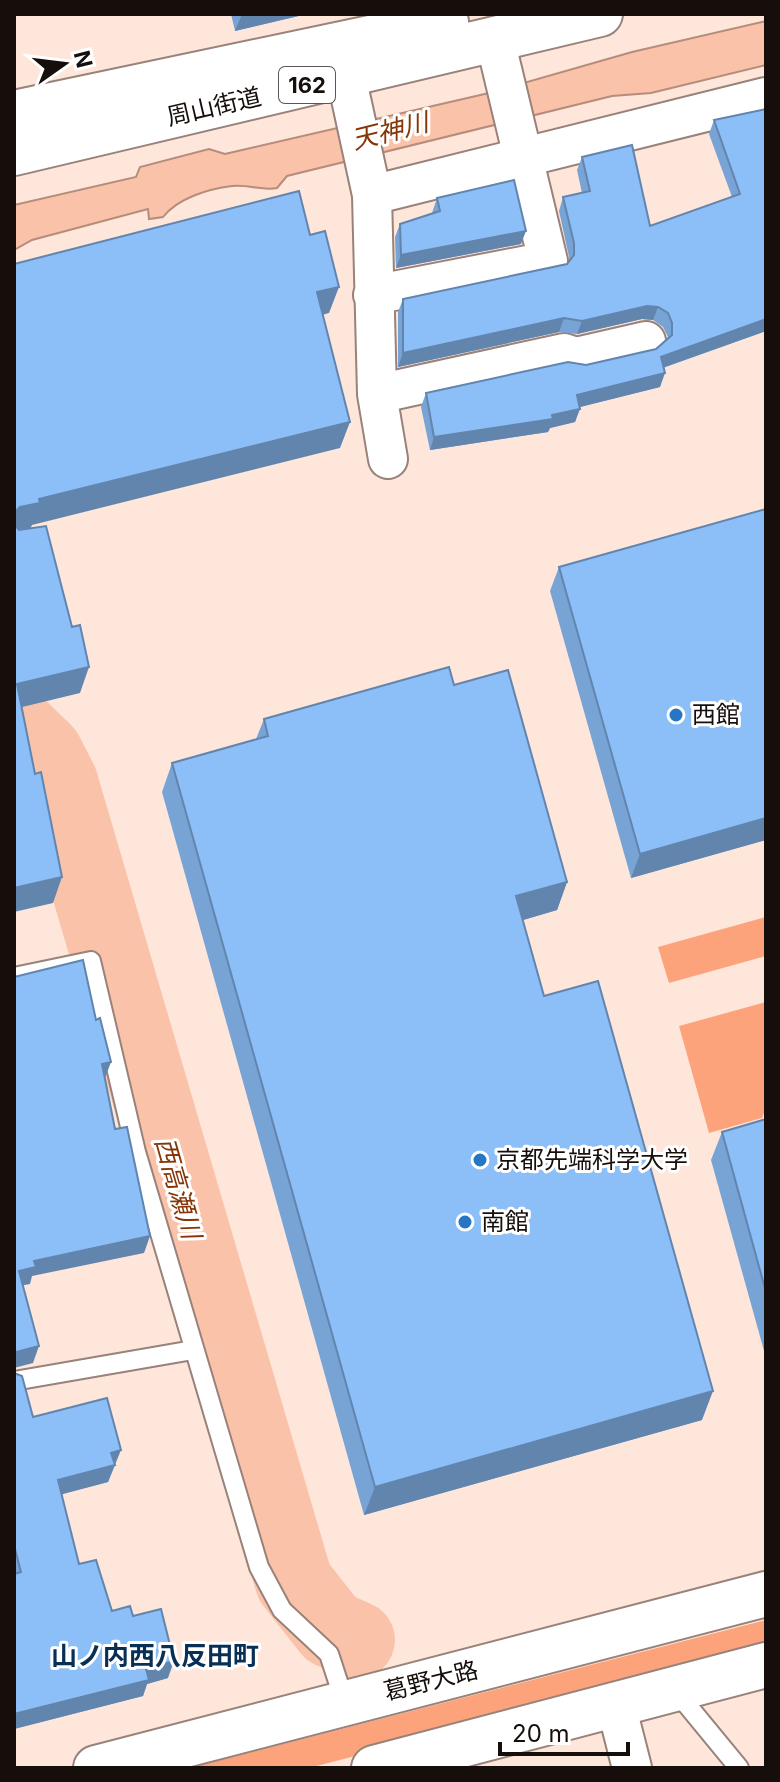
<svg xmlns="http://www.w3.org/2000/svg" width="780" height="1782" viewBox="0 0 780 1782" font-family="Inter,'Noto Sans JP',sans-serif">
	<style>
		.green { fill: #fda37c }
		.water { fill: #fbc2aa; stroke: #b68c7a; stroke-width: 2 }
		.lines { fill: none; stroke-linecap: round; stroke-linejoin: round }
		.river { stroke: #fbc2aa; stroke-width: 78 }
		.lane-casing { stroke: #988279; stroke-width: 22 }
		.street-casing { stroke: #988279; stroke-width: 42 }
		.secondary-casing { stroke: #988279; stroke-width: 48 }
		.highway-casing { stroke: #988279; stroke-width: 48 }
		.lane { stroke: #fff; stroke-width: 18 }
		.street { stroke: #fff; stroke-width: 38 }
		.secondary { stroke: #fff; stroke-width: 44 }
		.highway { stroke: #fff; stroke-width: 44 }
		.wall { fill: #78a3d5 }
		.shaded-wall { fill: #6285ae }
		.building { fill: #8cbef8; stroke: #6285ae; stroke-width: 2 }
		.poi-dot { fill: #2776c5; stroke: #fff; stroke-width: 3 }
		.labels { text-anchor: middle; stroke-width: 6; stroke-linejoin: round; paint-order: stroke }
		.shield { fill: #fff; stroke: #5c5654; stroke-width: 2 }
		.shield-label { font-size: 22px; font-weight: bold; fill: #160e0b }
		.street-label { font-size: 24px; fill: #160e0b; stroke: #fff }
		.poi-label { font-size: 24px; fill: #160e0b; stroke: #fff; text-anchor: start }
		.water-label { font-size: 26px; font-style: italic; fill: #863507; stroke: #fff }
		.neighbourhood-label { font-size: 26px; font-weight: bold; fill: #082f54; stroke: #fff }
	</style>
	<rect width="100%" height="100%" fill="#fee6db"/>
	<path class="green" d="M766,917V956L669,983L658,947Z
		M766,1002V1108L762,1118L709,1133L679,1026Z
		M766,1620V1649L309,1768H190Z"/>
	<path class="water" d="M766,21V65L651,93L612,96L287,176L277,188C262,191 247,184 232,186C208,189 178,198 163,217L149,219L148,209L32,240L14,250V205L136,177L140,167L209,149L225,154L489,93L632,52Z"/>
	<g class="lines">
		<path class="river" d="M14,724L44,753L59,782L294,1582L331,1629L356,1640"/>
		<defs>
			<path id="lane" d="M14,977L91,961L136,1152L259,1567L282,1610L329,1654L345,1703
				M14,1381L193,1350
				M674,1689L739,1768"/>
			<path id="street" d="M346,76L372,195L377,394L388,459
				M372,195L766,97
				M373,295L548,261L495,40
				M377,394L564,353L576,357L646,341
				M616,1705L632,1768"/>
			<path id="secondary" d="M96,1768L766,1594
				M374,1768L766,1665"/>
			<path id="highway" d="M14,113L446,22
				M14,153L600,14"/>
		</defs>
		<use href="#lane" class="lane-casing"/>
		<use href="#street" class="street-casing"/>
		<use href="#secondary" class="secondary-casing"/>
		<use href="#highway" class="highway-casing"/>
		<use href="#lane" class="lane"/>
		<use href="#street" class="street"/>
		<use href="#secondary" class="secondary"/>
		<use href="#highway" class="highway"/>
	</g>
	<path class="wall" d="M231,14H307L235,31Z
		M766,109V331L663,368L660,387L580,407L575,422L550,428L548,432L430,450L421,407L426,393L586,365L656,349L668,337L663,327L653,320L642,319L577,334L559,332L398,367V312L403,299L567,264L569,261V257L559,211L563,197L582,193L577,170L582,157L650,226L732,197L709,134L714,120Z
		M437,198L521,244L396,268L395,237L400,224L432,213Z
		M766,509V840L631,878L550,591L559,567Z
		M454,685L567,882L557,910L523,920L544,996L702,1420L364,1515L162,792L172,763L256,739L264,719Z
		M766,1119V1358L711,1160L722,1132Z
		M14,1373L33,1417L115,1467H114L108,1482L61,1494L79,1564L112,1611L133,1616L168,1678L147,1684L143,1696L14,1729Z"/>
	<path class="shaded-wall" d="M242,14H307L235,31Z
		M526,231L521,244L396,268L401,255Z
		M339,287L329,313L308,319L317,292Z
		M647,306L658,307L653,320L642,319L577,334L582,321Z
		M564,318L559,332L398,367L403,353Z
		M766,319V331L656,370L661,357Z
		M665,373L660,387L572,409L577,395Z
		M580,409L575,422L550,428L548,432L430,450L434,437Z
		M350,422L340,448L32,525L30,529L14,533V513L20,507L39,499Z
		M89,667L80,693L14,709L17,684Z
		M766,818V840L631,878L640,854Z
		M62,877L53,903L14,912V888Z
		M567,882L557,910L506,925L516,896Z
		M111,1062L105,1078L102,1064Z
		M150,1236L144,1253L32,1276L30,1284L14,1287L19,1271L34,1261Z
		M39,1346L33,1363L14,1368V1356L16,1352Z
		M713,1391L702,1420L364,1515L375,1487Z
		M121,1450L108,1482L52,1497L58,1480L111,1453Z
		M174,1661L168,1678L147,1684L143,1696L14,1729V1714L146,1669Z"/>
	<path class="building" d="M766,109V319L661,357L665,373L577,395L580,409L552,415L553,419L434,437L426,393L568,362L586,365L656,349L672,335V323L668,313L658,307L647,306L582,321L564,318L403,353V299L567,264L574,255V243L563,197L590,191L582,157L632,145L650,226L740,194L714,120Z
		M514,180L526,231L401,255L400,224L440,211L437,198Z
		M299,191L310,235L325,231L339,287L317,292L350,422L39,499L40,503L20,507L14,513V264Z
		M766,509V818L640,854L559,567Z
		M14,524L19,530L46,526L72,627L80,625L89,667L17,684L35,774L41,772L62,877L14,888Z
		M449,667L454,685L508,670L567,882L516,896L544,996L598,981L713,1391L375,1487L172,763L268,736L264,719Z
		M83,960L96,1020L100,1018L111,1062L102,1064L115,1129L127,1127L150,1236L34,1261L36,1267L19,1271L39,1346L16,1352L14,1356V977Z
		M766,1119V1292L722,1132Z
		M14,1373L22,1376L33,1417L107,1398L121,1450L111,1453L115,1465L58,1480L79,1564L96,1560L112,1611L130,1606L133,1616L161,1609L174,1661L146,1669L149,1680L14,1714V1574L21,1572L14,1545Z"/>
	<g class="poi-dot">
		<circle cx="676" cy="715" r="8"/>
		<circle cx="480" cy="1160" r="8"/>
		<circle cx="465" cy="1222" r="8"/>
	</g>
	<g class="labels">
		<rect class="shield" x="279" y="67" width="56" height="36" rx="6"/>
		<g class="shield-label">
			<text x="307" y="93">162</text>
		</g>
		<g class="street-label">
			<text transform="translate(214 107) rotate(-13)" y="8">周山街道</text>
			<text transform="translate(431 1681) rotate(-14)" y="8">葛野大路</text>
		</g>
		<g class="poi-label">
			<text x="692" y="723">西館</text>
			<text x="496" y="1168">京都先端科学大学</text>
			<text x="481" y="1230">南館</text>
		</g>
		<g class="water-label">
			<text transform="translate(390 131) rotate(-14)" y="9">天神川</text>
			<text transform="translate(178 1188) rotate(74)" y="9">西高瀬川</text>
		</g>
		<g class="neighbourhood-label">
			<text x="155" y="1665">山ノ内西八反田町</text>
		</g>
	</g>
	<rect width="780" height="1782" fill="none" stroke="#160e0b" stroke-width="32"/>
	<g transform="translate(64 64) rotate(76)" stroke="#ffffff" stroke-width="6" paint-order="stroke">
	<path d="M0-6L14 30L0 20L-14 30Z" fill="#160e0b"/>
	<text y="-12" font-size="22" font-weight="bold" text-anchor="middle" fill="#160e0b">N</text>
	</g>
	<path d="M500 1742v12h128v-12" fill="none" stroke="#160e0b" stroke-width="4"/>
	<text x="512" y="1742" font-size="24" fill="#160e0b" stroke="#ffffff" stroke-width="6" paint-order="stroke">20 m</text>
</svg>
